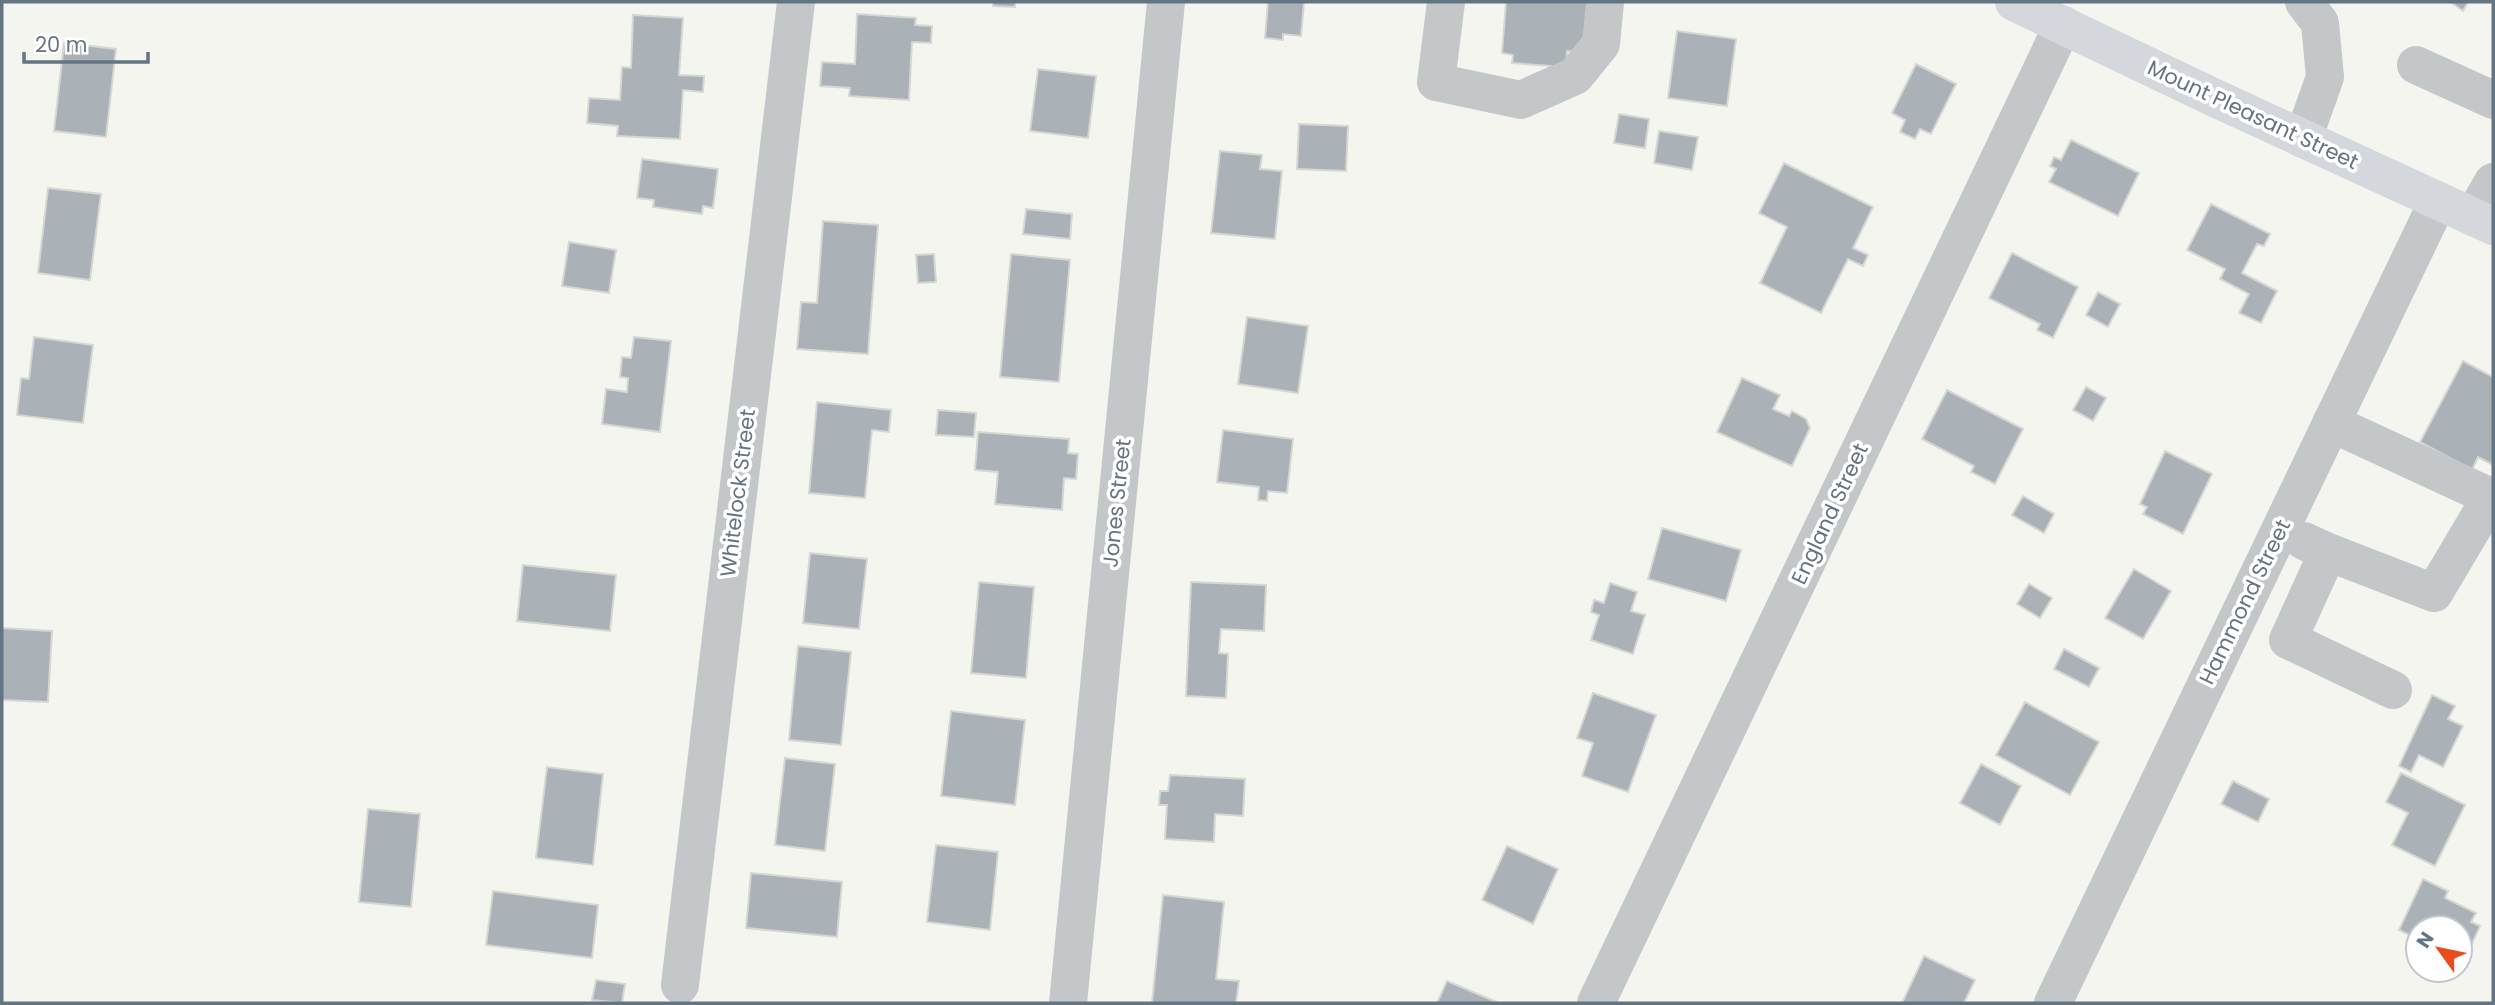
<svg xmlns="http://www.w3.org/2000/svg" width="2495" height="1005" viewBox="0 0 2495 1005" font-family="Poppins,sans-serif">
	<style>
		.building { fill: #aab2b7; stroke: #d6d6d3; stroke-width: 2 }
		.lines { fill: none; stroke-linecap: round; stroke-linejoin: round }
		.minor { stroke: #c4c7ca; stroke-width: 38 }
		.major { stroke: #d4d8dc; stroke-width: 38 }
		.labels { text-anchor: middle; stroke-width: 7; stroke-linejoin: round; paint-order: stroke }
		.street-label { font-size: 21px; fill: #637482; stroke: #fff }
	</style>
	<rect width="100%" height="100%" fill="#f5f5f0"/>
	<path class="building" d="M993,2H1015V7L993,6Z
		M1268,2H1304L1301,36L1283,34V40L1265,38Z
		M1506,2H1589L1585,52L1567,51L1566,67L1512,63L1513,55L1502,53Z
		M2451,2H2468L2463,11Z
		M857,14L916,18L915,25L932,26L931,43L912,42L909,100L849,96L850,88L820,86L822,62L855,64Z
		M633,15L683,18L679,75L704,76L703,92L683,90L680,139L617,136L618,126L587,123L589,98L620,100L622,67L631,68Z
		M1677,31L1736,39L1727,106L1668,98Z
		M64,43L116,49L106,137L54,131Z
		M1916,64L1956,84L1931,134L1920,129L1915,139L1900,132L1905,120L1892,113Z
		M1038,69L1096,76L1088,138L1030,131Z
		M1619,114L1649,119L1645,148L1614,143Z
		M1299,124L1348,126L1346,171L1297,169Z
		M1659,131L1698,137L1692,170L1654,163Z
		M2071,140L2139,173L2118,216L2049,182L2056,169L2050,166L2054,157L2061,160Z
		M1220,151L1262,155L1260,169L1282,171L1275,239L1211,233Z
		M642,159L718,169L713,208L703,206L702,214L653,207L654,200L637,198Z
		M1784,163L1873,207L1853,248L1868,255L1863,266L1848,259L1821,313L1760,283L1787,227L1759,213Z
		M48,188L101,194L90,280L38,273Z
		M2211,204L2270,234L2264,246L2257,244L2242,273L2277,291L2261,323L2239,313L2249,294L2220,279L2225,269L2187,250Z
		M1026,209L1072,214L1070,239L1023,234Z
		M823,221L878,225L868,354L797,349L801,302L817,303Z
		M569,242L616,250L609,293L562,286Z
		M2012,253L2078,287L2053,338L2037,330L2040,324L1989,298Z
		M934,254L936,282L918,283L916,255Z
		M1011,254L1070,260L1059,382L1000,377Z
		M2098,292L2120,304L2108,327L2086,315Z
		M1247,317L1308,326L1298,393L1238,384Z
		M34,337L93,345L83,423L17,415L21,378L29,379Z
		M634,337L671,341L660,432L602,424L606,389L627,392L628,378L620,377L622,357L631,358Z
		M2463,361L2493,377V465L2478,457L2472,470L2420,442Z
		M1742,378L1780,395L1773,409L1789,416L1792,411L1806,419L1810,428L1792,466L1717,432Z
		M2086,387L2106,398L2093,421L2073,410Z
		M1947,390L2023,429L1995,484L1971,472L1974,466L1922,439Z
		M817,402L891,410L889,432L872,430L865,498L809,493Z
		M938,410L976,413L974,437L936,435Z
		M1223,430L1293,439L1287,493L1268,491L1267,501L1258,500L1259,487L1217,482Z
		M978,432L1069,439L1068,453L1078,454L1076,479L1064,478L1062,510L995,504L998,472L975,470Z
		M2165,451L2212,474L2183,534L2143,514L2147,507L2140,504Z
		M2023,496L2054,514L2044,533L2012,515Z
		M1662,528L1741,550L1726,601L1648,579Z
		M810,553L867,559L859,629L803,623Z
		M523,565L616,575L610,631L517,621Z
		M2134,569L2171,591L2143,639L2105,618Z
		M979,582L1034,587L1026,678L971,673Z
		M1191,582L1266,585L1264,631L1221,629L1219,653L1228,654L1226,698L1186,696Z
		M1610,583L1637,592L1631,611L1645,615L1633,654L1591,640L1599,615L1591,612L1594,600L1604,603Z
		M2029,584L2052,598L2040,618L2017,604Z
		M2,628L52,631L48,702L2,700Z
		M798,646L851,652L841,745L789,740Z
		M2064,649L2099,668L2089,687L2054,669Z
		M1593,693L1656,715L1628,792L1582,776L1593,743L1577,738Z
		M2432,695L2455,706L2448,719L2463,726L2443,767L2419,755L2411,772L2399,766Z
		M2025,702L2099,742L2070,795L1996,755Z
		M951,711L1025,720L1015,805L941,796Z
		M785,758L835,764L825,851L775,845Z
		M1981,764L2021,786L2000,825L1960,803Z
		M547,767L603,774L593,865L536,858Z
		M2401,773L2465,805L2435,866L2392,845L2408,813L2386,802Z
		M1170,775L1245,779L1243,816L1215,814L1214,842L1165,839L1167,805H1159L1160,791H1168Z
		M2233,781L2269,799L2258,822L2221,804Z
		M368,809L420,814L411,907L359,902Z
		M936,845L998,852L990,930L927,922Z
		M1507,846L1558,869L1533,924L1482,900Z
		M751,873L842,882L837,937L746,928Z
		M2423,879L2448,891L2445,898L2476,913L2471,922L2480,926L2464,961L2460,959V928H2418V939L2399,930Z
		M493,891L598,905L592,958L486,945Z
		M1163,895L1224,902L1216,979L1239,981L1236,1003H1152Z
		M1924,956L1975,980L1964,1003H1902Z
		M596,980L625,984L622,1003L592,1000Z
		M1447,981L1499,1003H1437Z"/>
	<g class="lines">
		<path class="minor" d="M1446,2L1436,82L1521,100L1575,76L1601,44L1605,2
			M2416,65L2493,100
			M2303,139L2325,77L2320,23L2304,2
			M2473,217L2493,182
			M2304,541L2328,552L2288,640L2393,690
			M2328,552L2434,593L2491,497L2331,423
			M680,985L796,2
			M1068,1003L1166,2
			M1596,1003L2063,25
			M2053,1003L2438,201"/>
		<path class="major" d="M2014,2L2217,99L2493,226"/>
	</g>
	<g class="labels">
		<g class="street-label">
			<text transform="translate(2253 115) rotate(25)" y="7">Mount Pleasant Street</text>
			<text transform="translate(738 493) rotate(-83)" y="7">Whitelock Street</text>
			<text transform="translate(1117 503) rotate(-84)" y="7">Jones Street</text>
			<text transform="translate(1830 514) rotate(-65)" y="7">England Street</text>
			<text transform="translate(2245 602) rotate(-64)" y="7">Hammond Street</text>
		</g>
	</g>
	<rect width="2495" height="1005" fill="none" stroke="#637482" stroke-width="7"/>
	<g transform="translate(2439 949) rotate(303)"><circle r="33" fill="#ffffff" stroke="#c1c7cd" stroke-width="2"/>
	<path d="M0-5L12 26L0 18L-12 26Z" fill="#e74d1d"/>
	<text y="-10" font-size="19" font-weight="bold" text-anchor="middle" fill="#637482">N</text>
	</g>
	<path d="M24 52v10h124v-10" fill="none" stroke="#637482" stroke-width="3.5"/>
	<text x="35" y="52" font-size="21" fill="#637482" stroke="#ffffff" stroke-width="5" paint-order="stroke">20 m</text>
</svg>
